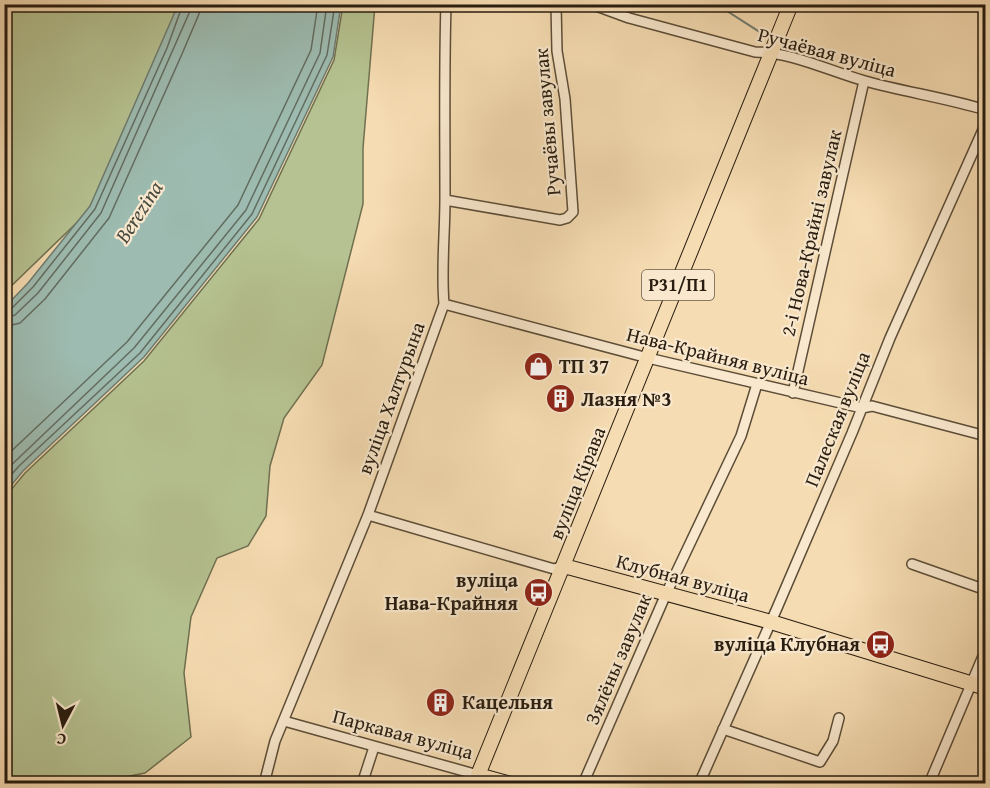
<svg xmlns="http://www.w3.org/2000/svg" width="990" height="788" viewBox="0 0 990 788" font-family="'Gentium Book Plus',serif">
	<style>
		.green { fill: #b6c291; stroke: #6f7050; stroke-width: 1.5 }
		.water { fill: #9dbbb0; stroke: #6e7c70; stroke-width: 1.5 }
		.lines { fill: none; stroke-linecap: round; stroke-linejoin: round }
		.shore { stroke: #626c60; stroke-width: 1.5 }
		.stream { stroke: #6e7c70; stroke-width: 2 }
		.minor-casing { stroke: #5c4d38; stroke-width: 12 }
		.primary-casing { stroke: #281d10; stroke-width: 16 }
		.minor { stroke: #f9e8cd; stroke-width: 9 }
		.primary { stroke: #f6dcb2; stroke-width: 14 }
		.labels { text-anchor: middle; stroke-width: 4.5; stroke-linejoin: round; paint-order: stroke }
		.shield { fill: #f9e8cd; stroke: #675a49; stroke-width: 1.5 }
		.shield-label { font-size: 18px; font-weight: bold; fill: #281d10 }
		.street-label { font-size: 20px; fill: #281d10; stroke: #f9e8cd }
		.poi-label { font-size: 20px; font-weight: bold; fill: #281d10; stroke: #f9e8cd; text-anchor: start }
		.water-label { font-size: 21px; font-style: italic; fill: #4b4c40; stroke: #f9e8cd }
	</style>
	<rect width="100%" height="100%" fill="#f6dcb2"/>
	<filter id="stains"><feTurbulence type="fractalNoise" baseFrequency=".00333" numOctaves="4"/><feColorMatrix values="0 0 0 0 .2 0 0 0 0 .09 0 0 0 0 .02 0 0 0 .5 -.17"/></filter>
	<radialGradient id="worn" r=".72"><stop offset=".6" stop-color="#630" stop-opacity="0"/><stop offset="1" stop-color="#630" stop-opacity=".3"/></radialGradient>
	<path class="green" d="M5,5H180L93,207L5,292Z
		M343,5H375L363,148V204L322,365L284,418L270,466L266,516L248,546L217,558L191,617L184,673L191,737L145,773L95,783H5V497L25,473L144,361L259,219L334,60Z"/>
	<path class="water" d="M178,5H341L333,57L257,217L144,357L23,471L5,493V307L28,283L90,206Z"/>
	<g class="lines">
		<path class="shore" d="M4,311L11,309L33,287L95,209L167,48L183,4
			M4,318L15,315L38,293L101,213L190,11L191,4
			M4,327L20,323L45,299L109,218L182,54L199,14L200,4
			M4,458L127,342L238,205L311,50L318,4
			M4,472L134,348L246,210L320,53L327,4
			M4,483L19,466L140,353L252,214L327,55L335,4"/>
		<path class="stream" d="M716,4L769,38"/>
		<defs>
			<path id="minor" d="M591,4L629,18L755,52C792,52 829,71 865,81C905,92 946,98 986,110
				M445,200L560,220L567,218L573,212L565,99L557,51L556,4
				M444,304L648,358L862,408L872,406L986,436
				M793,393L864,81
				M368,515L554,569L564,566
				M912,564L986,590
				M284,721L478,775
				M723,729L820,762L833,741L839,718
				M264,784L275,741L368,515L444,304C441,269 445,234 445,198C445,134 444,69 446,4
				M362,784L374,747
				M583,784L666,594L741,436L757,384
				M699,784L777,608L852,433L890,338L986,123
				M929,784L986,649"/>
			<path id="primary" d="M564,566L771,622L986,688
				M511,784L478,775L791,4"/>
		</defs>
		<use href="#minor" class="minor-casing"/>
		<use href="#primary" class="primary-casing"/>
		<use href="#minor" class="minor"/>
		<use href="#primary" class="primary"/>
	</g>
	<defs>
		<symbol id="shop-disc" viewBox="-11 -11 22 22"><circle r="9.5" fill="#8f2418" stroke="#f9e8cd"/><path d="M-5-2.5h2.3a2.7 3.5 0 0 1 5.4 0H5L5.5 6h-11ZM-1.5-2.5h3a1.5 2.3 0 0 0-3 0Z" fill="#fff"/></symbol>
		<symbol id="building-disc" viewBox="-11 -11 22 22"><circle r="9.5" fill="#8f2418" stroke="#f9e8cd"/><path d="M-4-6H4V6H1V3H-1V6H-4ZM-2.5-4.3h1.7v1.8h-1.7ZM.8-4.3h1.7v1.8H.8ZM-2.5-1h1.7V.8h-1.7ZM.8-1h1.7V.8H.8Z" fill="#fff"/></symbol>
		<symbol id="bus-disc" viewBox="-11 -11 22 22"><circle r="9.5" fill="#8f2418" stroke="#f9e8cd"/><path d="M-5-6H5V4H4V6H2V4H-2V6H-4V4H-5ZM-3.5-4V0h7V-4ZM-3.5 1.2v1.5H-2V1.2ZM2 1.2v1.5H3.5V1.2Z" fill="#fff"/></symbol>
	</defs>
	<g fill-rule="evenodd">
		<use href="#shop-disc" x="522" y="350" width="33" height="33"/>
		<use href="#building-disc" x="544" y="382" width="33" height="33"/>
		<use href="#bus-disc" x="522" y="576" width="33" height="33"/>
		<use href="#bus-disc" x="864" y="628" width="33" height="33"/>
		<use href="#building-disc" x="424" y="686" width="33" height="33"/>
	</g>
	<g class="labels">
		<rect class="shield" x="642" y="270" width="72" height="30" rx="4.5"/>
		<g class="shield-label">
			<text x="678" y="291">Р31/П1</text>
		</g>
		<g class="street-label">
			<text transform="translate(827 52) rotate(15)" y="7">Ручаёвая вуліца</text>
			<text transform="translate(547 122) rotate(-95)" y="7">Ручаёвы завулак</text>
			<text transform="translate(811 233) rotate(-77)" y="7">2-і Нова-Крайні завулак</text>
			<text transform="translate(718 356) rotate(14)" y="7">Нава-Крайняя вуліца</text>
			<text transform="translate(391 398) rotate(-70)" y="7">вуліца Халтурына</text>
			<text transform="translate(837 419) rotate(-68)" y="7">Палеская вуліца</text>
			<text transform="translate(577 483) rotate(-68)" y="7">вуліца Кірава</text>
			<text transform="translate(683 578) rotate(15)" y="7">Клубная вуліца</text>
			<text transform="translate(618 659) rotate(-67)" y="7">Зялёны завулак</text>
			<text transform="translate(403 734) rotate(15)" y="7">Паркавая вуліца</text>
		</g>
		<g class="poi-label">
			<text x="559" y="373">ТП 37</text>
			<text x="581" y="406">Лазня №3</text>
			<text x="518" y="587" text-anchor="end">вуліца<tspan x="518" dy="23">Нава-Крайняя</tspan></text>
			<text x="860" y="651" text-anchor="end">вуліца Клубная</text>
			<text x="462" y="709">Кацельня</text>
		</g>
		<g class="water-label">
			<text transform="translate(139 212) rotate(-57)" y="7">Berezina</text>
		</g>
	</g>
	<rect width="990" height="788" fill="none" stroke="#f6dcb2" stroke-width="24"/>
	<rect x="6" y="6" width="978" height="776" fill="none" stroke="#281d10" stroke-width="3"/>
	<rect x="12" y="12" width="966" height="764" fill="none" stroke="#281d10" stroke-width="1.5"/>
	<g transform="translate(63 725) rotate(187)" stroke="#f9e8cd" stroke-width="4.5" paint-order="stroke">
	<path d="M0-4.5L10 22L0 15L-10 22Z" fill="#281d10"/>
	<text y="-9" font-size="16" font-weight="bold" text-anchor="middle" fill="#281d10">С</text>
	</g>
	<rect width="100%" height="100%" filter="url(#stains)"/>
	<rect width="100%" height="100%" fill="url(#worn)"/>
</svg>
